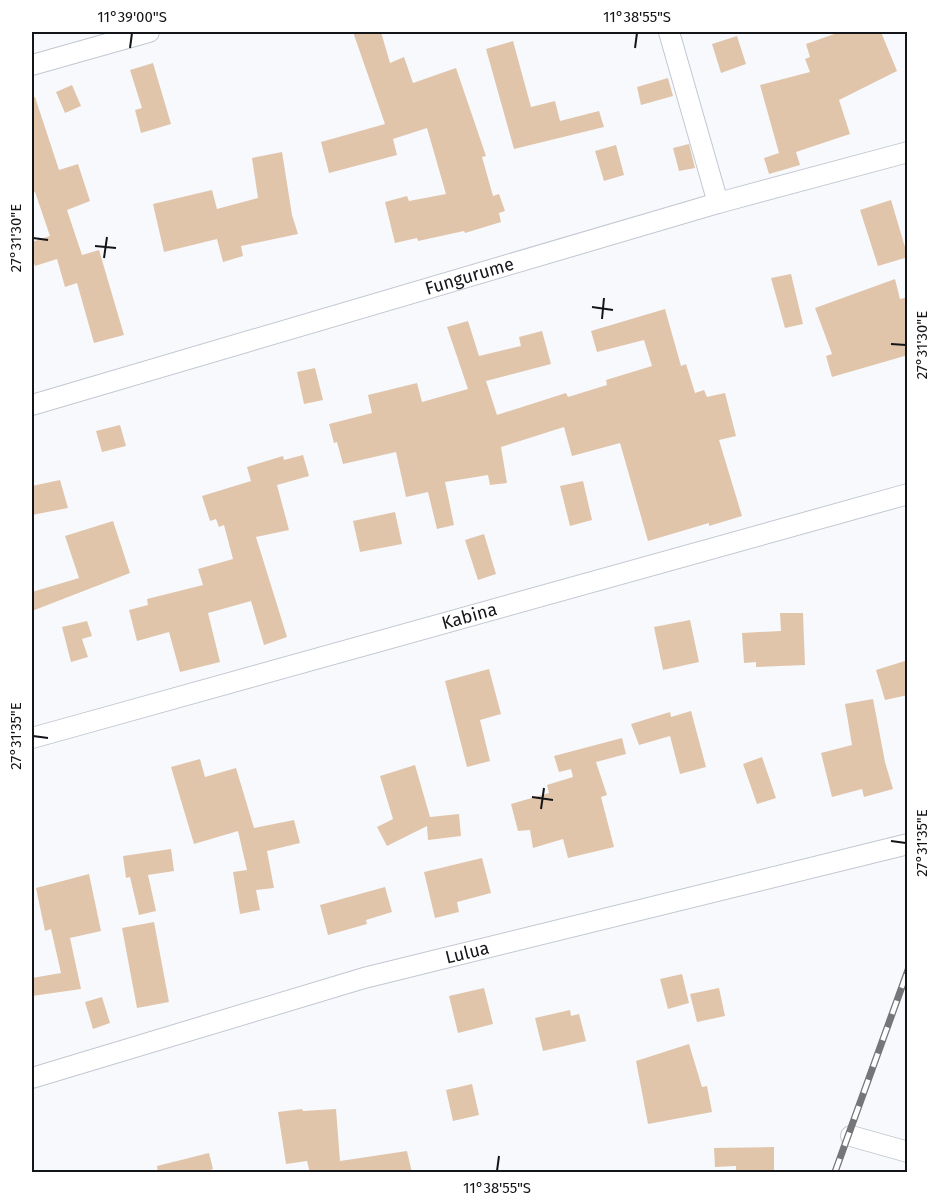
<svg xmlns="http://www.w3.org/2000/svg" width="939" height="1204" viewBox="0 0 939 1204" font-family="'Fira Sans',sans-serif">
	<style>
		.building { fill: #e1c5ab }
		.lines { fill: none; stroke-linecap: round; stroke-linejoin: round }
		.street-casing { stroke: #c2c7d1; stroke-width: 22 }
		.street { stroke: #fff; stroke-width: 20 }
		.rail-casing { stroke: #75767a; stroke-width: 7 }
		.rail { stroke: #fff; stroke-width: 4.5; stroke-dasharray: 14; stroke-linecap: butt }
		.ticks { fill: none; stroke: #141519; stroke-width: 2 }
		.labels { text-anchor: middle; stroke-width: 5; stroke-linejoin: round; paint-order: stroke }
		.street-label { font-size: 18px; fill: #141519; stroke: #fff }
		.neatline { fill: none; stroke: #141519; stroke-width: 2 }
		.ticks-label { font-size: 15px; text-anchor: middle; fill: #141519 }
	</style>
	<rect width="100%" height="100%" fill="#f7f9fd"/>
	<path class="building" d="M353,32H381L390,63L404,57L413,83L456,68L486,156L482,157L493,196L499,194L505,211L499,213L501,222L465,233L464,231L418,241L417,238L395,243L385,202L407,196L409,201L446,194L427,128L393,139L397,155L329,173L321,142L385,124Z
		M840,32H881L897,71L839,100L850,134L796,152L800,165L769,174L764,158L779,153L760,85L810,72L805,59L810,57L806,44Z
		M737,36L746,64L721,73L712,44Z
		M513,41L531,107L555,101L560,121L599,111L604,127L514,149L486,49Z
		M153,63L171,124L141,133L135,110L142,108L130,70Z
		M668,78L673,96L641,105L637,87Z
		M72,85L81,106L65,113L56,92Z
		M35,97L59,170L78,164L90,201L67,210L82,255L99,250L124,335L94,343L77,283L65,287L57,259L35,266L32,256V242L50,236L35,192L32,193V98Z
		M689,144L695,168L679,171L673,148Z
		M616,145L624,175L604,181L595,151Z
		M282,152L292,215L298,234L241,246L243,256L223,262L217,239L164,252L153,204L212,190L217,209L258,198L252,158Z
		M891,200L908,257L878,266L860,210Z
		M791,274L803,324L785,328L771,278Z
		M895,279L900,299L908,297V355L832,377L826,356L832,354L815,308Z
		M665,309L681,366L686,364L695,393L704,390L707,397L725,393L736,436L719,440L742,516L709,526V523L648,541L620,443L572,456L564,427L501,447L507,483L490,485L488,475L445,482L454,525L437,529L428,492L406,497L396,452L343,464L337,442L334,443L329,424L372,413L368,395L417,383L422,402L468,389L447,327L468,321L479,356L521,346L519,337L542,331L551,364L486,381L497,415L566,393L568,397L607,385L606,380L652,366L644,340L597,352L591,331Z
		M315,368L323,400L304,404L297,372Z
		M120,425L126,446L102,452L96,431Z
		M303,455L309,476L277,485L289,530L256,537L287,637L264,645L251,601L208,613L220,662L180,672L169,632L137,641L129,610L148,605L147,599L203,585L198,569L233,559L224,525L219,527L216,519L210,521L202,496L251,481L247,467L283,456L284,460Z
		M60,480L68,508L32,515V486Z
		M583,481L592,520L570,526L560,486Z
		M395,512L402,544L360,552L353,521Z
		M113,521L130,573L32,611V592L79,578L65,536Z
		M484,534L496,574L478,580L465,540Z
		M780,613H803L805,665L756,667V662L744,663L742,633L781,631Z
		M690,620L699,662L663,670L654,627Z
		M87,621L92,636L82,639L88,657L71,662L62,627Z
		M908,660V695L885,700L876,670Z
		M489,669L501,714L480,720L490,761L467,767L445,681Z
		M873,699L885,762L893,789L864,797L862,789L832,797L821,753L852,745L845,704Z
		M691,711L706,767L680,774L670,736L639,745L631,724L670,712L671,717Z
		M622,738L626,754L596,762L607,795L601,797L614,847L568,858L563,839L533,848L530,830L518,831L511,804L549,793L547,785L573,777L571,769L559,772L554,756Z
		M762,757L776,798L757,804L743,764Z
		M200,759L205,777L236,768L254,828L294,820L300,843L267,851L274,888L256,890L260,910L240,914L233,872L247,870L238,831L194,844L171,767Z
		M415,765L430,817L459,814L461,836L428,840L427,826L387,846L377,827L393,819L380,776Z
		M171,849L174,871L148,875L156,911L139,915L130,877L126,878L123,856Z
		M482,858L491,893L457,902L459,912L435,918L424,872Z
		M89,874L101,931L70,938L81,989L32,996V978L61,973L51,929L45,931L36,888Z
		M385,887L392,912L366,920L367,924L328,935L320,905Z
		M154,922L169,1002L137,1008L122,928Z
		M682,974L689,1003L668,1009L660,979Z
		M484,988L493,1024L458,1033L449,996Z
		M719,988L725,1016L697,1022L690,994Z
		M102,997L110,1023L93,1029L85,1002Z
		M570,1010L571,1016L579,1014L586,1041L543,1051L535,1018Z
		M689,1044L702,1087L707,1086L712,1112L648,1124L636,1061Z
		M472,1084L479,1115L453,1121L446,1090Z
		M302,1109L303,1111L336,1109L340,1161L407,1151L412,1173H310L307,1161L286,1164L278,1112Z
		M774,1147V1173H736V1166L715,1167L714,1148Z
		M209,1153L213,1169L200,1173H158L157,1166Z"/>
	<g class="lines">
		<defs>
			<g id="street">
				<path d="M669,32L718,203"/>
				<path d="M32,65L149,32"/>
				<path id="s1" d="M32,405L718,203L908,152"/>
				<path id="s2" d="M32,738L908,494"/>
				<path id="s3" d="M32,1078L364,978L908,844"/>
				<path d="M851,1136L908,1152"/>
			</g>
		</defs>
		<use href="#street" class="street-casing"/>
		<use href="#street" class="street"/>
		<defs>
			<path id="rail" d="M835,1172L908,970"/>
		</defs>
		<use href="#rail" class="rail-casing"/>
		<use href="#rail" class="rail"/>
	</g>
	<path class="ticks" d="M130,48L132,33M635,48L637,33M33,238L48,240M95,246L116,248M104,258L107,237M592,307L613,310M602,319L604,298M891,344L906,345M33,736L48,738M532,797L553,800M541,809L544,788M891,841L906,843M497,1171L499,1156"/>
	<g class="labels">
		<g class="street-label">
			<text dy="6" stroke="none"><textPath href="#s1" startOffset="456">Fungurume</textPath></text>
			<text dy="6" stroke="none"><textPath href="#s2" startOffset="454">Kabina</textPath></text>
			<text dy="6" stroke="none"><textPath href="#s3" startOffset="453">Lulua</textPath></text>
		</g>
	</g>
	<rect width="939" height="1204" fill="none" stroke="#ffffff" stroke-width="66"/>
	<rect x="33" y="33" width="873" height="1138" class="neatline"/>
	<g class="ticks-label">
		<text x="132" y="22">11°39'00"S</text>
		<text x="637" y="22">11°38'55"S</text>
		<text transform="translate(16 238) rotate(-90)" y="5">27°31'30"E</text>
		<text transform="translate(922 345) rotate(-90)" y="5">27°31'30"E</text>
		<text transform="translate(16 736) rotate(-90)" y="5">27°31'35"E</text>
		<text transform="translate(922 843) rotate(-90)" y="5">27°31'35"E</text>
		<text x="497" y="1193">11°38'55"S</text>
	</g>
</svg>
